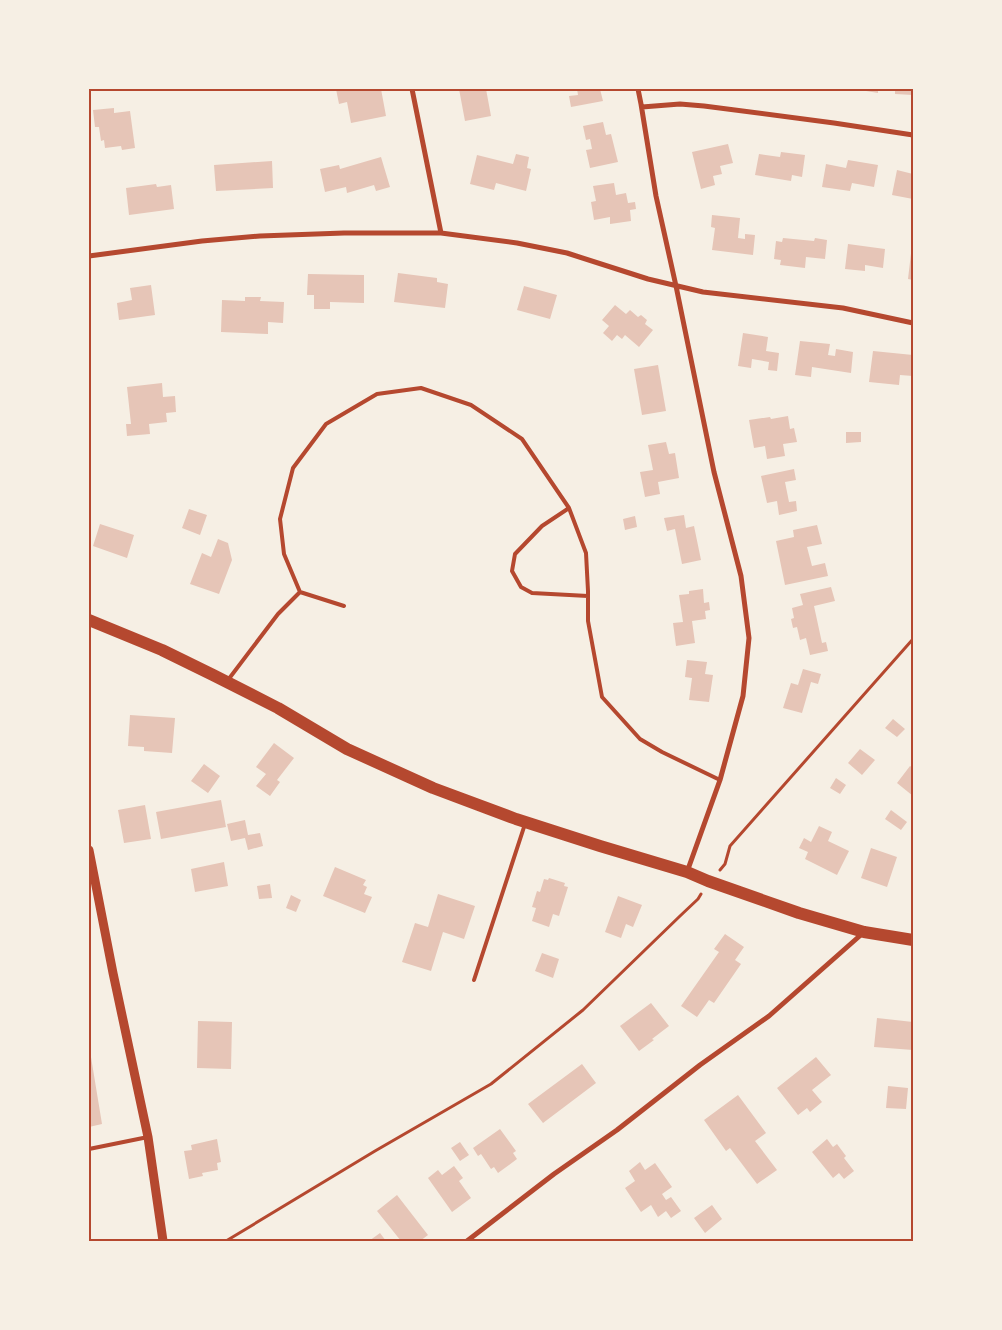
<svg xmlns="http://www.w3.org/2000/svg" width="1002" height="1330" viewBox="0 0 1002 1330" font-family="'Golos Text',sans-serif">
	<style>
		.building { fill: #e6c5b7 }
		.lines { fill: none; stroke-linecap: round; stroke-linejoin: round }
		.path { stroke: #b5482f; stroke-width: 3 }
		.service { stroke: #b5482f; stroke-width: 4 }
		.minor { stroke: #b5482f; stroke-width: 5 }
		.tertiary { stroke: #b5482f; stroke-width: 9 }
		.primary { stroke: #b5482f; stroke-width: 12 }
		.neatline { fill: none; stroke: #b5482f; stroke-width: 2 }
	</style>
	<rect width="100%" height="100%" fill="#f6efe4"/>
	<path class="building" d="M336,89H381L386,116L351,123L347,102L339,104Z
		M459,89H486L491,116L465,121Z
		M577,89H600L603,101L571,107L569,96L578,95Z
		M867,89H878V93L866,91Z
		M895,89H913V95L895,94Z
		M114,108V113L130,111L135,148L122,150L121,146L105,148L104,140L101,141L99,127H95L93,110Z
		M603,122L606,135L611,134L618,162L590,168L586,150L592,149L590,139L586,140L583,126Z
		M728,144L733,163L720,166L722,174L713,176L715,185L701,189L692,152Z
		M781,152L805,155L802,177L792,175L791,181L755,175L759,154L780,157Z
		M516,154L529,157L527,168L531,169L526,191L496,183L494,190L470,184L477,155L513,164Z
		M381,157L390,187L376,191L374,185L347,193L346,187L325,192L320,169L339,165L340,169Z
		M848,160L878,165L874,187L852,183L850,191L822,187L826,164L846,168Z
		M272,161L273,188L216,191L214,165Z
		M897,170L913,174V199L892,195Z
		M614,183L616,195L626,193L628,203L635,202L636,209L630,210L631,221L610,224V217L594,220L591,202L596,201L593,186Z
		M156,184L157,187L171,185L174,209L129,215L126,188Z
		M712,215L740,218L738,238L745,239V234L755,235L753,255L712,250L715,228L711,227Z
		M783,238L814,241L815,238L827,240L825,259L806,257L805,268L780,265L781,260L774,259L776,241L782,242Z
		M848,244L885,249L883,268L865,265V271L845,269Z
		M912,245H913V280L908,279Z
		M398,273L437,278V282L448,284L445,308L394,302Z
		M308,274L364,275V303L330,302V309H314V295H307Z
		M151,285L155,315L119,320L117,303L132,300L130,288Z
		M524,286L557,295L550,319L517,310Z
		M245,297H261L260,301L284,302L283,323L268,322V334L221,332L222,300L245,301Z
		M615,305L626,314L630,310L638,317L641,315L647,320L645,324L653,330L639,347L625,335L622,339L617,335L612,341L603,333L609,326L602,320Z
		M743,333L768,337L766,351L779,353L777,371L768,370L769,362L752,359L751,368L738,366Z
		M800,341L830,344L828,355L835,356L836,349L853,352L851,373L812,367L811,377L795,375Z
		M873,351L913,355V376L900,375L899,385L869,382Z
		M658,365L666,411L642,415L634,369Z
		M162,383L163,397L175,396L176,412L166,413L167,422L149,424L150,434L127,436L126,424H131L127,387Z
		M788,416L790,429L794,428L797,442L783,444L785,456L767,459L765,446L754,448L749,420L770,417L771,419Z
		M846,432H861V442L846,443Z
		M666,442L669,454L675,453L679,478L658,482L660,494L645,497L640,472L653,470L648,445Z
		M794,469L796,480L785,482L789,502L796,501L797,511L779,515L777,501L767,503L761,476Z
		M189,509L207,515L200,535L182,528Z
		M684,515L686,528L694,526L701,560L682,564L675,529L667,531L664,518Z
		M635,516L637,527L625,530L623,519Z
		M100,524L134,535L127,558L93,546Z
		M817,525L822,544L807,547L812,566L825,563L828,576L785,585L776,541L794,537L793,530Z
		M218,539L228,543L232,560L219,594L190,584L202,553L211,557Z
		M831,587L835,601L814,606L822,643L826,642L828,651L810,655L806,638L800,640L797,627L793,628L791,619L794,618L792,608L803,605L800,594Z
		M703,589L704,603L709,602L710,610L705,611L706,619L692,621L695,643L676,646L673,623L683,622L679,595L689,594V591Z
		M687,660L707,662L705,674L713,675L709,702L689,700L692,678L685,677Z
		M803,669L821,674L818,684L811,682L802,713L783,708L791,683L798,685Z
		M130,715L175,718L172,753L144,751V747L128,746Z
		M893,719L905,729L897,737L885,728Z
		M274,743L294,758L277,780L280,782L270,796L256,786L266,774L256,767Z
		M860,749L875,760L862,775L848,763Z
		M204,764L220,776L208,793L191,781Z
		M910,766L913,768V796L897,783Z
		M836,778L846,785L840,794L830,788Z
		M221,800L226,827L161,839L156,812Z
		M145,805L151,839L124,843L118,810Z
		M891,810L907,822L901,830L885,819Z
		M245,820L248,835L260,833L263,846L248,850L245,838L231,841L227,824Z
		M819,826L832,832L828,841L849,851L837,875L805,859L808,852L799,848L804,838L811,842Z
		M871,848L897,857L887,887L861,878Z
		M224,862L228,886L195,892L191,869Z
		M335,867L366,880L363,885L367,887L364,894L372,897L365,913L323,896Z
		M549,878L565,883L564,886L568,887L559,916L553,914L549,927L532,921L536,908L532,907L537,891L540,892L544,879L548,880Z
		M270,884L272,898L259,899L257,886Z
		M438,894L475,906L464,939L443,932L431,971L402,962L415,923L428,927Z
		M291,895L301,900L296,912L286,908Z
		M618,896L642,905L633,927L626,924L621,938L605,932Z
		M725,934L744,947L735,960L741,964L714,1003L709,1000L697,1017L681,1006L719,952L714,949Z
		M542,953L559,959L553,978L535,971Z
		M651,1003L669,1026L652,1039L654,1040L639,1051L620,1026Z
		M877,1018L913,1022V1050L874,1047Z
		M198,1021L232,1022L231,1069L197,1068Z
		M89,1051H90L102,1124L89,1127Z
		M816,1057L831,1075L812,1090L822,1102L810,1112L807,1108L798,1115L777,1088Z
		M582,1064L596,1083L543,1123L528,1104Z
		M888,1086L908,1088L906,1109L886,1108Z
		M738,1095L766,1133L755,1141L777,1170L757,1184L730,1148L726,1151L704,1120Z
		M500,1129L516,1151L513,1153L517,1159L498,1173L494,1167L491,1169L481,1154L478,1156L473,1148Z
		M217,1139L221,1162L217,1163L218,1170L202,1173L203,1176L189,1179L184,1151L192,1150L191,1145Z
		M827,1139L833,1147L837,1144L846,1156L844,1158L854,1171L844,1179L839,1173L833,1178L812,1152Z
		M460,1142L469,1155L460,1161L451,1148Z
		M640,1162L645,1170L655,1163L672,1187L662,1194L666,1200L671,1197L681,1211L671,1218L666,1211L658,1217L651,1205L641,1212L625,1188L635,1181L629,1171Z
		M454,1166L463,1178L459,1181L471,1198L452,1212L428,1178L438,1170L442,1175Z
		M397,1195L428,1235L420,1241H401L377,1211Z
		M712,1205L722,1219L705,1233L694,1218Z
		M380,1233L386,1241H369Z"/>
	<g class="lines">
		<path class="path" d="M720,870L725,864L730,846L913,639
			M226,1241L375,1151L491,1084L583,1010L680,916L698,899L701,894"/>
		<path class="service" d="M569,508L542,526L515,554L512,571L521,587L532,593L588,596
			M344,606L300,592L284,554L280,519L293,468L326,424L377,394L421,388L471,405L522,439L569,508L586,553L588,591V621L602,697L640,739L662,752L720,780
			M228,680L278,614L300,592
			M474,980L525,824
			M89,1149L148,1137"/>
		<path class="minor" d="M412,89L441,233
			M638,89L641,104L656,196L676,286L714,472L741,576L749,638L743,696L720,780L687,872
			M642,107L680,104L704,106L834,123L913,135
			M89,256L202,241L260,236L344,233H441L517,243L567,253L648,279L703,292L843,308L913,323
			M467,1241L554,1174L617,1130L700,1065L769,1016L863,933"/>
		<path class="tertiary" d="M89,850L113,973L148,1137L163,1241"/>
		<path class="primary" d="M89,620L162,650L213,675L278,708L347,749L433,788L516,819L600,846L687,872L708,881L799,913L864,932L913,940"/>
	</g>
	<rect width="1002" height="1330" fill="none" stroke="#f6efe4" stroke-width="180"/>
	<rect x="90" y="90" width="822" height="1150" class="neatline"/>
</svg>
